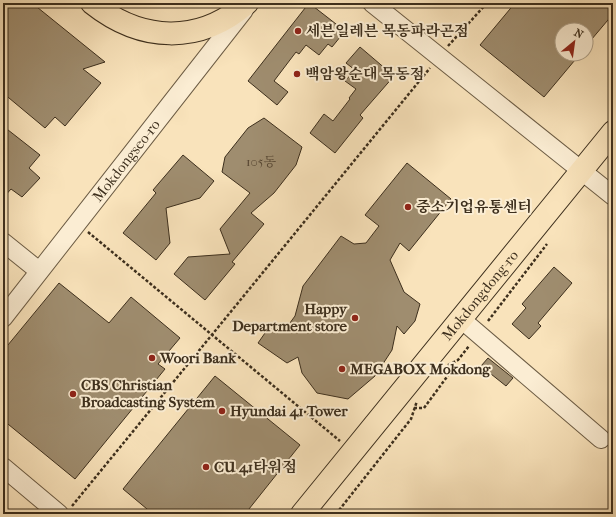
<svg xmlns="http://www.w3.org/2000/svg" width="616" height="517" viewBox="0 0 616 517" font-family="'IM FELL French Canon','Noto Serif KR',serif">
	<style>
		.building { fill: #9f8d6f; stroke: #3d2f1d }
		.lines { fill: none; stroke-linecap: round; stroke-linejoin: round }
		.minor-casing { stroke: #6c5c44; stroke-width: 20 }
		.major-casing { stroke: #3d2f1d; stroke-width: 24 }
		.path { stroke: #3d2f1d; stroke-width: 2.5; stroke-dasharray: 3 2; stroke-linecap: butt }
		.minor { stroke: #fbedd3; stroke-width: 18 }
		.major { stroke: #f9e3bb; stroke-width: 22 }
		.poi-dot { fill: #8f2418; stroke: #fbedd3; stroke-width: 1.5 }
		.labels { text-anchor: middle; stroke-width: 4; stroke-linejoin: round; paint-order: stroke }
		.number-label { font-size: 13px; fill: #564632 }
		.poi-label { font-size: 15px; font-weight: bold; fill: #3d2f1d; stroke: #fbedd3; text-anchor: start }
		.street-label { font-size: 15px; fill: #3d2f1d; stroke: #fbedd3 }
	</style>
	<rect width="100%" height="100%" fill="#f9e3bb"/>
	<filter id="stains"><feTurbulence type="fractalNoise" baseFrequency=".005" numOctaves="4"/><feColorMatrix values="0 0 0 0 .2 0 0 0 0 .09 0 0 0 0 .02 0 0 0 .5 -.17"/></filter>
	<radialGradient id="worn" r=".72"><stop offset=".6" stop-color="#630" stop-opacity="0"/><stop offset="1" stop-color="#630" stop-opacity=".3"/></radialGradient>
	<path class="building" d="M3,3H32L105,62L83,69L101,83L65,126L55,117L45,128L3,93Z
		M309,3L345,31L332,47L328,44L319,55L306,45L299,54L296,52L274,81L288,92L277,105L248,81Z
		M515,3H613V14L586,46V30H562V54H580L544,97L480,45Z
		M360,47L394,76L360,115L363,118L335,153L310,133L324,114L333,121L350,99L349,98L356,89L345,81L355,70L346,63Z
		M264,118L302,147L296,165L274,193L251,213L264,224L232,262L235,264L205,300L174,274L188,257L230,254L220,229L250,193L222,172L225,157L248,128Z
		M3,126L40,155L29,168L40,178L22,197L11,189L3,198Z
		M183,155L214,181L200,198L166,208L170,243L156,260L123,233L156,193L153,190Z
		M407,163L451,199L409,251L400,243L390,260L404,292L420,304L415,321L404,334L397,326L392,350L375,376L348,399L317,393L302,373L298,357L287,363L258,343L272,323L284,331L295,316L303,286L341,236L354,244L366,243L379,226L365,215Z
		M554,267L572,283L538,323L541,326L529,339L512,324L526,308L522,304Z
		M59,283L109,323L131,297L180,338L158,364L165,369L75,479L3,420V351Z
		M488,358L513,378L506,386L481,366Z
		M215,376L300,445L245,514H153L123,489Z"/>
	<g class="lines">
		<defs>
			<g id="minor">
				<path d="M372,3L613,196"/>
				<path d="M3,242L39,271"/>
				<path id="s1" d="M3,318L244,10"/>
				<path d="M461,319L601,439"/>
				<path d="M3,467L59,514"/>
			</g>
			<g id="major">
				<path d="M92,3C141,42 199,45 247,3"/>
				<path id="s2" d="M302,514L613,132"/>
			</g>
		</defs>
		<use href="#minor" class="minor-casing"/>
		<use href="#major" class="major-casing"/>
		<path class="path" d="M448,46L487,3
			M88,232L340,441
			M488,321L547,244
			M448,365L458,360L469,346
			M414,408H424L449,374V364
			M72,506L430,68
			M336,514L411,419L417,401"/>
		<use href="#minor" class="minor"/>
		<use href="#major" class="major"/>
	</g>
	<g class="poi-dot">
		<circle cx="298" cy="31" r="4"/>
		<circle cx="297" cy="74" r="4"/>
		<circle cx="408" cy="207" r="4"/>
		<circle cx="355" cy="318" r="4"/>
		<circle cx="152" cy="358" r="4"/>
		<circle cx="342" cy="369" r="4"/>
		<circle cx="73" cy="394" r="4"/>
		<circle cx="222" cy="411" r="4"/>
		<circle cx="206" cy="467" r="4"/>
	</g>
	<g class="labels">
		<g class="number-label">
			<text x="261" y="166">105동</text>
		</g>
		<g class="poi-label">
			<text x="306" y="36">세븐일레븐 목동파라곤점</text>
			<text x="305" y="79">백암왕순대 목동점</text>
			<text x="416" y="212">중소기업유통센터</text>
			<text x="347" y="314" text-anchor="end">Happy<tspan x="347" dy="17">Department store</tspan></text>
			<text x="160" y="363">Woori Bank</text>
			<text x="350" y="374">MEGABOX Mokdong</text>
			<text x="81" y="390">CBS Christian<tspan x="81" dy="17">Broadcasting System</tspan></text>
			<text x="230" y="416">Hyundai 41 Tower</text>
			<text x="214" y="472">CU 41타워점</text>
		</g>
		<g class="street-label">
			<text dy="5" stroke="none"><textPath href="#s1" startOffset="200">Mokdongseo-ro</textPath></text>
			<text dy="5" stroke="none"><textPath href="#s2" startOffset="282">Mokdongdong-ro</textPath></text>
		</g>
	</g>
	<rect width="616" height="517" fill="none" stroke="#f9e3bb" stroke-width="16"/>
	<rect x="4" y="4" width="608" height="509" fill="none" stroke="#3d2f1d" stroke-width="2"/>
	<rect x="8" y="8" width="600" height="501" fill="none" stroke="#3d2f1d"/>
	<g transform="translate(574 42) rotate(29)"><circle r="19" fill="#fbedd3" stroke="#afa18a"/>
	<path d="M0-3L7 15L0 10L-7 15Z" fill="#8f2418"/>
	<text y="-6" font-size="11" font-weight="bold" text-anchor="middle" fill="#3d2f1d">N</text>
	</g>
	<rect width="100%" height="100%" filter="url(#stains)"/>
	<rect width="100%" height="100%" fill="url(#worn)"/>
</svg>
